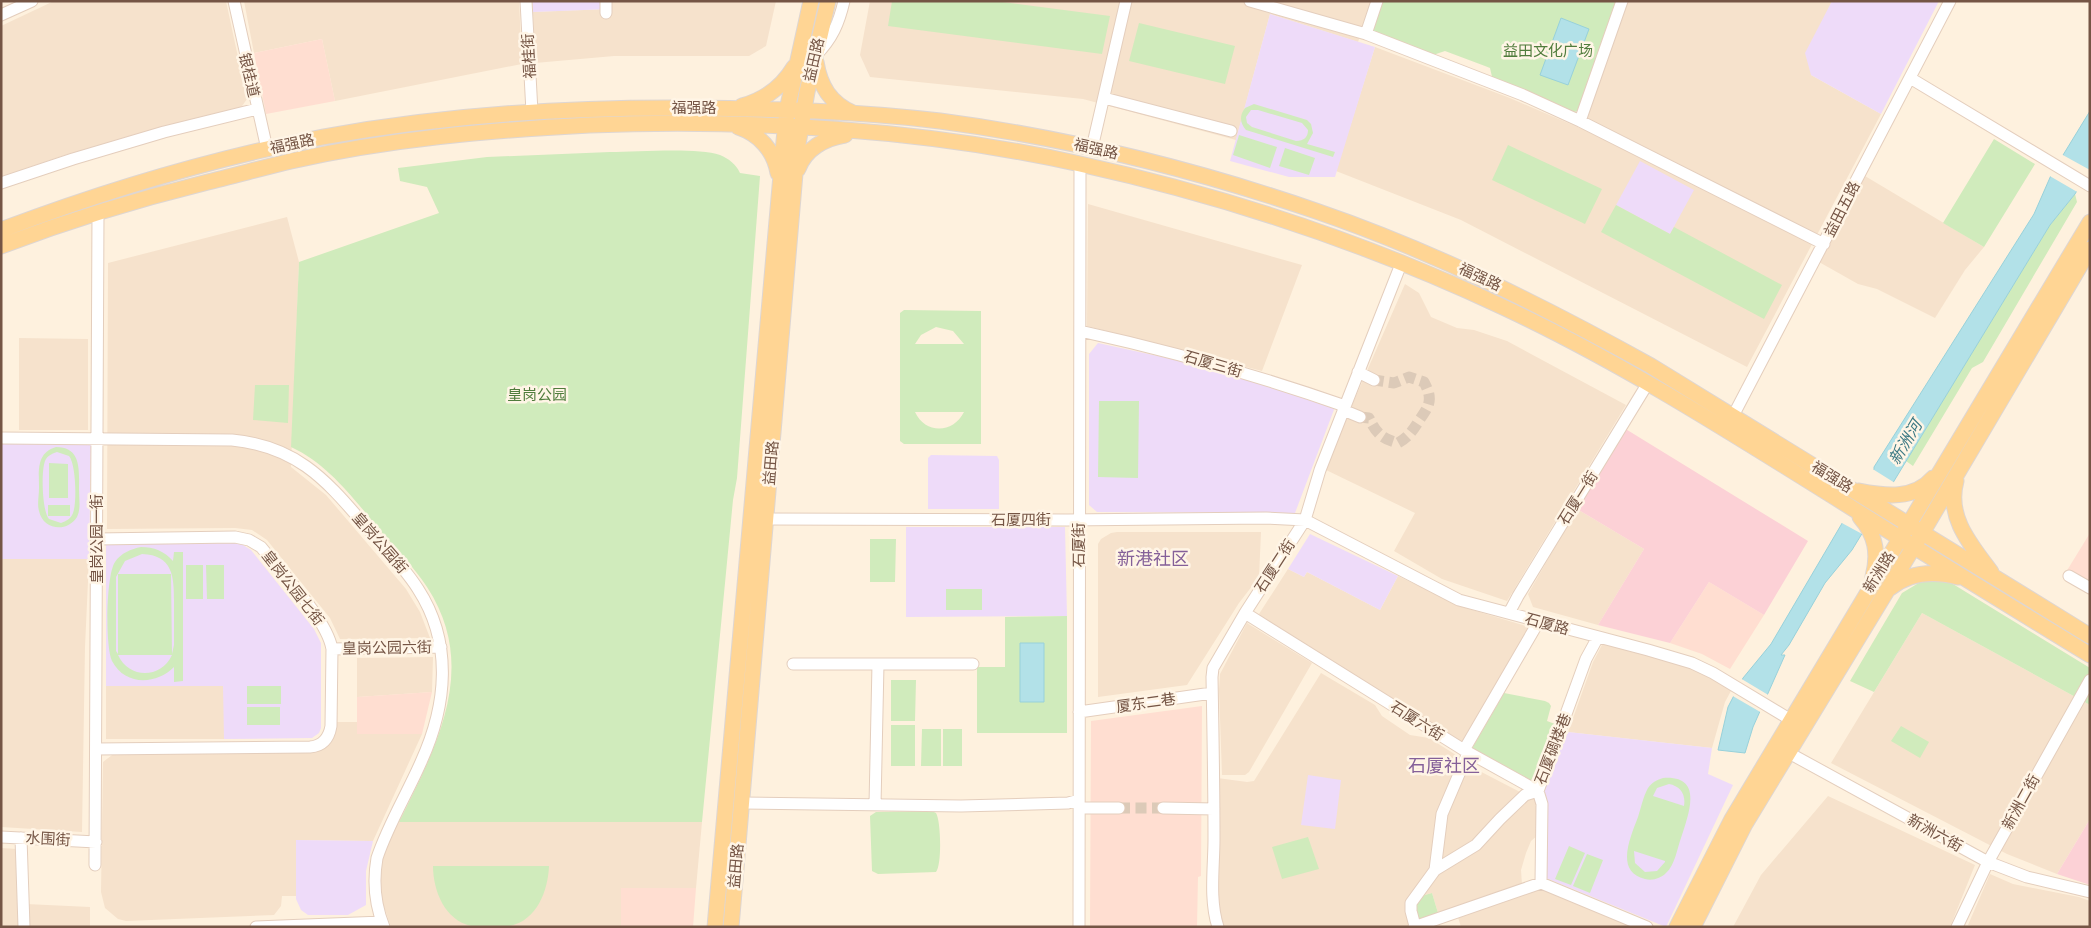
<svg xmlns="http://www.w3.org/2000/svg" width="2091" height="928" viewBox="0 0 2091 928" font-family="'Source Sans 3','Noto Sans SC',sans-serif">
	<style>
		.residential { fill: #f6e2cc }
		.commercial { fill: #ffded1 }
		.education { fill: #eedbf9 }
		.medical { fill: #fcd1d6 }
		.green { fill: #d0ebbc; fill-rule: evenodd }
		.water { fill: #b2e1e8; stroke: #98d1da }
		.pier { fill: #fef1de }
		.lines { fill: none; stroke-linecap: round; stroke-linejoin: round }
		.minor-tunnel { stroke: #dccab8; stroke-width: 11; stroke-dasharray: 11 5.5; stroke-linecap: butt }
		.minor-casing { stroke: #e4cebd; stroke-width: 13 }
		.major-casing { stroke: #ded6d2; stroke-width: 17 }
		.minor { stroke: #fff; stroke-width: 11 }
		.major { stroke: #ffd594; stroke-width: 15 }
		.labels { text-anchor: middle; stroke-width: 5; stroke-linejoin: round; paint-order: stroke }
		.park-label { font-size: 15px; fill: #507c3c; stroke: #fff5e6 }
		.street-label { font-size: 15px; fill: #755545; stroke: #fff5e6 }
		.water-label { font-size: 16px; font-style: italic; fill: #3b7883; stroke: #fff5e6 }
		.quarter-label { font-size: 18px; fill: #856099; stroke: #fff5e6 }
	</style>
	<rect width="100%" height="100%" fill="#fef1de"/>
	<path class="residential" d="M54,1H226L247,99L240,109L163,127L65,155L1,177V26Z
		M244,1H519L522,64L335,101L322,39L254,53Z
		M610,1H776L766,46L749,56H614L535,63L533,12L609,9Z
		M870,1H1372L1358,42L1270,14L1236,140L1083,99L870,77L860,55Z
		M1626,1H1832L1823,21L1811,75L1881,114L1747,367L1461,220L1336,171L1375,47L1510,98L1582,129Z
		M1865,176L1984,247L1965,270L1935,318L1877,289L1858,284L1819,262Z
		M1088,204L1302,265L1262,371L1087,326Z
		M287,217L299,262L291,467L326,495L406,589L420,612L430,638L340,639L330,618L267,540L252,530L235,528L107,529L108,263Z
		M1405,284L1419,293L1431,317L1457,328L1474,330L1507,341L1626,405L1507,601L1442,579L1394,551L1415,513L1324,469Z
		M19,338L88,339V430H19Z
		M1577,509L1644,549L1598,625L1533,607L1528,594Z
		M1117,532H1261L1259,577L1239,603L1187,685L1098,697V544L1101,539L1111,533Z
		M1,559H89L85,647L82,832L1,827Z
		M1288,569L1304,577L1307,572L1380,610L1398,576L1459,606L1529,627L1460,745L1263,620L1259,614Z
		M1922,613L2090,705V819L2057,874L2007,854L1831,763Z
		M1247,623L1312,663L1249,772L1245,775H1222L1219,690L1220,674Z
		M1603,643L1686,665L1732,689L1725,702L1712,748L1568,732L1593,662Z
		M433,657L432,692L357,697V658Z
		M1321,673L1375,705L1382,716L1410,735L1429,738L1456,755L1459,764L1430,870L1411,925L1405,927H1222L1218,917L1217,778L1247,782L1254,781Z
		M106,686H224V739H106Z
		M337,722H357L358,734H422L373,841L296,840V896H282L281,906L274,915L126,921L118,919L105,908L101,892L103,762L116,752L309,751L333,729Z
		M1466,764L1520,792L1474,844L1437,868L1444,814Z
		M1529,796L1539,799L1538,835L1531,841L1526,853L1521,870L1522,885L1438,913L1432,893L1418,897L1426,884Z
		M1828,796L1975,865L1950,927H1733L1761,875Z
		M399,822H702L696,888H621V927H391L380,895V867L385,847Z
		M1,848L17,849L22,927H1Z
		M1990,874L2013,884L2079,897L2090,901V927H1975L1968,925Z
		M1541,886L1633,927H1461L1457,914Z
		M26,904L90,907V927H27Z"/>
	<path class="commercial" d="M322,39L335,101L266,114L254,53Z
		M2090,533V593L2063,577Z
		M1709,582L1764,615L1730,669L1702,654L1670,643Z
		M432,692L422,734H357V697Z
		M1202,706L1201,876L1198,877L1197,927H1090L1091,721Z
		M621,888H696L693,927H621Z"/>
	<path class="education" d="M532,1H610V9L533,12Z
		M1832,1H1939L1881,114L1811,75L1805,53Z
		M1270,14L1375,47L1335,177H1289L1230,161Z
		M1640,161L1694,190L1670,234L1616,205Z
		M1098,343L1208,367L1335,407L1295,513L1097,512L1089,505V354Z
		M1,443H91L89,559H1Z
		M931,455L997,456L999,460V509H928V458Z
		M906,527H1065L1067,616L906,617Z
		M1310,534L1398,576L1380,610L1307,572L1304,577L1288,569Z
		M234,543L243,545L251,550L314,629L321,643V728L319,733L312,738L224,739L223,686H106V544Z
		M1568,732L1712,748L1708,774L1733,785L1666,927L1546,878L1544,788Z
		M1308,775L1341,780L1335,829L1301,825Z
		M296,840L373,841L366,871V905L348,915H308L301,910L296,899Z"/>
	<path class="medical" d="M1624,428L1808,541L1764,615L1709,582L1670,643L1598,625L1644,549L1577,509Z
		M2090,819V885L2057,874Z"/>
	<path class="green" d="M892,1H995L1110,16L1102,54L888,26Z
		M1379,1H1619L1582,109L1570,114L1493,81L1490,68L1485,66L1445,51L1430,56L1373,32Z
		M1139,23L1235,46L1225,84L1129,61Z
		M1254,104L1307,120L1311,124L1313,133L1307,144L1335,152L1333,157L1246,130C1240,123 1239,116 1245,108ZM1251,110H1258L1302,123L1308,130C1308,137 1304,141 1296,141L1252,127L1247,123L1246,117Z
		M1239,135L1277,147L1270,168L1233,155Z
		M1994,139L2035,164L1984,247L1943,223Z
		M1508,145L1602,189L1585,224L1492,180Z
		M1285,148L1315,158L1309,175L1279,166Z
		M610,152C637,152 697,147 720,155C729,159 736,164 740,173L760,176L737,478L733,500L702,822H399C436,747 480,668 427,587C414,567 395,548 379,529C353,498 328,464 291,447L299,262L439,213L427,187L400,181L398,168L487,157Z
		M2075,194L2077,202L1983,362L1972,368L1913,466L1906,461L2050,225Z
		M1616,205L1670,234L1674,227L1782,285L1764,319L1601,232Z
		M904,310L981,311V444H904L900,441V313ZM936,327L953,331L964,344H915L921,335ZM915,412H964C953,434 925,434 915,412Z
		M255,385H289L288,423L253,420Z
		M1099,401H1139L1138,478L1098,477Z
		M56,447C82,447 79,471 79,490C79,499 81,509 77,517C67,533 43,530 39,511C37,504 39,496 39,488C39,471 36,453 56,447ZM57,452L69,456C76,464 77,503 73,513C71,519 66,521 61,523L49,519C42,511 41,471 45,461C47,456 51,454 57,452Z
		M49,463L68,464V498H49Z
		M48,505H70V516H48Z
		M870,539H896L895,582H870Z
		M141,547C154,547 164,551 173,561L174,552H183V681L174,682V667C156,685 125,686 112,661C105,646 106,575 115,562C121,553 131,549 141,547ZM142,554C175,555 174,580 174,605C174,618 174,632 174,645L172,654L171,574H118V654L116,651V577L125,561ZM118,655H172C161,679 129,679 118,655Z
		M186,565H203V599H186Z
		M206,565H224V599H207Z
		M1922,581H1948L2090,668V705L1922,613L1874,692L1850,681L1902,593Z
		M946,589H982V610H946Z
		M1067,616V733H977V667H1005V617Z
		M891,680H916L915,721H891Z
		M247,686H281V704H247Z
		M1504,693L1545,701L1549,703L1551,706L1547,721L1555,724L1533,784L1471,750Z
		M247,707H280V725H247Z
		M891,725H915V766H891Z
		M1901,726L1929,742L1920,758L1891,741Z
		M922,729H941V766H921Z
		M943,729H962V766H943Z
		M1663,778C1705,775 1688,815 1681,838C1677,849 1675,865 1666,873C1661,878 1653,881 1645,879C1614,872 1631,836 1638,817C1641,808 1643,797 1648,788C1652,782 1657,780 1663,778ZM1669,784C1680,786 1686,794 1684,806L1653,796L1657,788ZM1634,851L1665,861V862L1657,871L1645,872L1635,863Z
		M932,811L936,813C941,821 942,865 936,872L878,874L872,871L870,816L876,812Z
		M1308,837L1319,869L1282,879L1272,847Z
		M1569,846L1585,853L1571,885L1555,879Z
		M1587,854L1603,860L1590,893L1573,886Z
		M433,866H549C548,891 537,920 510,926C504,928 497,927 491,927C485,927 477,928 471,926C445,920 433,891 433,866Z
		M1432,893L1438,913L1416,920L1414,904L1418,897Z"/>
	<path class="water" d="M1561,18L1589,29L1568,85L1540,75Z
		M2090,111V169L2075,194L2050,225L1852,550L1825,583L1789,645L1781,655H1785L1753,727L1745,753L1718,750L1728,707L1743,678L1771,644L1874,469V467L2034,214L2052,173Z
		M1020,643H1044V702H1020Z"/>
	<path class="pier" d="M2061,154L2090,170V174L2079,193L2048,175Z
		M1871,468L1895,483L1864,535L1840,522Z
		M1740,678L1770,696L1762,713L1731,695Z"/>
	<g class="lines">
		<path class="minor-tunnel" d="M1360,417L1369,418C1376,433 1382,439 1398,443C1409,437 1413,430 1420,419C1430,405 1433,399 1424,382L1409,377L1394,383L1374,380
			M1119,808H1163"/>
		<defs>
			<path id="minor" d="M234,1L267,149
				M526,1L532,112
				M606,1V13
				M1250,1L1366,34L1523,95L1580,121L1824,244
				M1,15L32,1
				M1366,34L1377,1
				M816,55C832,39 839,23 844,1
				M1910,78L2090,186
				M1104,98L1231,131
				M1580,121L1622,1
				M1092,148L1126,1
				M1,183L73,159L164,132L257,109
				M1080,331C1171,351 1257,375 1345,406
				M1358,372L1374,380
				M1343,410L1360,417
				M1733,416L1950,1
				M1,438L232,440C294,446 324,477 362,522C381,544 403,565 418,589C453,643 447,705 421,762C407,794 388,825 377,858C373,881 375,905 384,927
				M766,519L1067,520L1266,518L1305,520L1459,600L1648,650L1692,663L1713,673L1791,720
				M2069,576L2090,588
				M1245,613L1464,750L1538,791L1542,804L1541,883
				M1509,613L1518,596L1648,383
				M332,649L441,647
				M793,664H973
				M1079,712L1212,693
				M96,749L310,747C323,746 329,738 331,726L332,649C327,619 281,572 261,547L249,540L235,537L97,539
				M1464,750L1539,621
				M1789,753L1988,862L2027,877L2090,892
				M742,803L961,806L1068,803L1079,800
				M875,805L878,664
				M1079,808H1119
				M1163,808L1214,809
				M1,837L96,842
				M21,838L24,927
				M95,865L98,213
				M1435,870L1442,814L1468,753
				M1415,926L1411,911V903L1435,870L1476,845L1500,819L1525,795L1538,791L1586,659L1598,637
				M256,927L382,922
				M1079,927L1080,164
				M1218,927C1209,900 1214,867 1214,839C1214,785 1213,731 1212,677L1213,668L1245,613L1305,520L1320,470L1401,264
				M1414,927L1541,883L1647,927
				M1957,927L1988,862L2090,680"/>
			<path id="major" d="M816,62C820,86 830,103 853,113
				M742,106C764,100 782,87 794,67
				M738,127C759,134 774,150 778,173
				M798,169C805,149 825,138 845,135
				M1,230C104,191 215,158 323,137C444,115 568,107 691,108C773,109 858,111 940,121C1068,138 1194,169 1316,211C1433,251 1543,306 1651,366L2090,636
				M1,246C67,221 135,200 204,183C233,176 262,168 291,161C389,139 490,130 590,125C750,119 924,129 1080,164C1225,196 1369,244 1503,307C1625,364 1738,437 1852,508C1931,558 2010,606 2090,655
				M1956,481C1946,517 1971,545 1991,572
				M1859,491C1885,496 1914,500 1933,478
				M1860,517C1876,535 1879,554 1873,577
				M1890,588C1910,572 1935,571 1958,577
				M715,927L784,141L787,110L811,1
				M731,927L797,150L807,92L828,1
				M1677,927L1732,819L2090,222
				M1693,927L1745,824L1922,533L2090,249"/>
		</defs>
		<use href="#minor" class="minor-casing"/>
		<use href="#major" class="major-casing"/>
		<use href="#minor" class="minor"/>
		<use href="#major" class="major"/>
	</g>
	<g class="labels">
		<g class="park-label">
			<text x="1548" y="56">益田文化广场</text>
			<text x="537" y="400">皇岗公园</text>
		</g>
		<g class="street-label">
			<text transform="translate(529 56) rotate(-93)" y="5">福桂街</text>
			<text transform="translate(814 60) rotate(-77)" y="5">益田路</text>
			<text transform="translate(249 75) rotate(77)" y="5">银桂道</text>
			<text x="694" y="113">福强路</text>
			<text transform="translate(292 144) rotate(-12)" y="5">福强路</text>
			<text transform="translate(1096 149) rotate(13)" y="5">福强路</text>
			<text transform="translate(1842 209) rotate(-63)" y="5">益田五路</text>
			<text transform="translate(1480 277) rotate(25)" y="5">福强路</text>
			<text transform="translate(1213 364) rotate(16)" y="5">石厦三街</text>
			<text transform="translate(771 463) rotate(-85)" y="5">益田路</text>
			<text transform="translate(1832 477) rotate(32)" y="5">福强路</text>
			<text transform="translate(1578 498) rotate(-58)" y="5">石厦一街</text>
			<text x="1021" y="525">石厦四街</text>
			<text transform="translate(97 539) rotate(-90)" y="5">皇岗公园一街</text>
			<text transform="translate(380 543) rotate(49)" y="5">皇岗公园街</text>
			<text transform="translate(1079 545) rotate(-90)" y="5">石厦街</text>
			<text transform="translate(1275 566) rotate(-57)" y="5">石厦二街</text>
			<text transform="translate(1879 572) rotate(-58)" y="5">新洲路</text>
			<text transform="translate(293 588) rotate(52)" y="5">皇岗公园七街</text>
			<text transform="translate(1547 624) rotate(15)" y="5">石厦路</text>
			<text transform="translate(387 648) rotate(-1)" y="5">皇岗公园六街</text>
			<text transform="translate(1146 703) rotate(-8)" y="5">厦东二巷</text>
			<text transform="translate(1417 721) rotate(32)" y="5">石厦六街</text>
			<text transform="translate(1553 749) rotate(-69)" y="5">石厦碉楼巷</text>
			<text transform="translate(2021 802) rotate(-61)" y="5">新洲二街</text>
			<text transform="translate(1935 833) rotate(29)" y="5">新洲六街</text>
			<text transform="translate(48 839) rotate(3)" y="5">水围街</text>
			<text transform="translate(736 866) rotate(-85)" y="5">益田路</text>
		</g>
		<g class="water-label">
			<text transform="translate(1905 442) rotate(-59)" y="6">新洲河</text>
		</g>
		<g class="quarter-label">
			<text x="1153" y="565">新港社区</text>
			<text x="1444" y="772">石厦社区</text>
		</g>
	</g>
	<rect width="2091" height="928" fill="none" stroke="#755545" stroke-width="5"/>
</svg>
